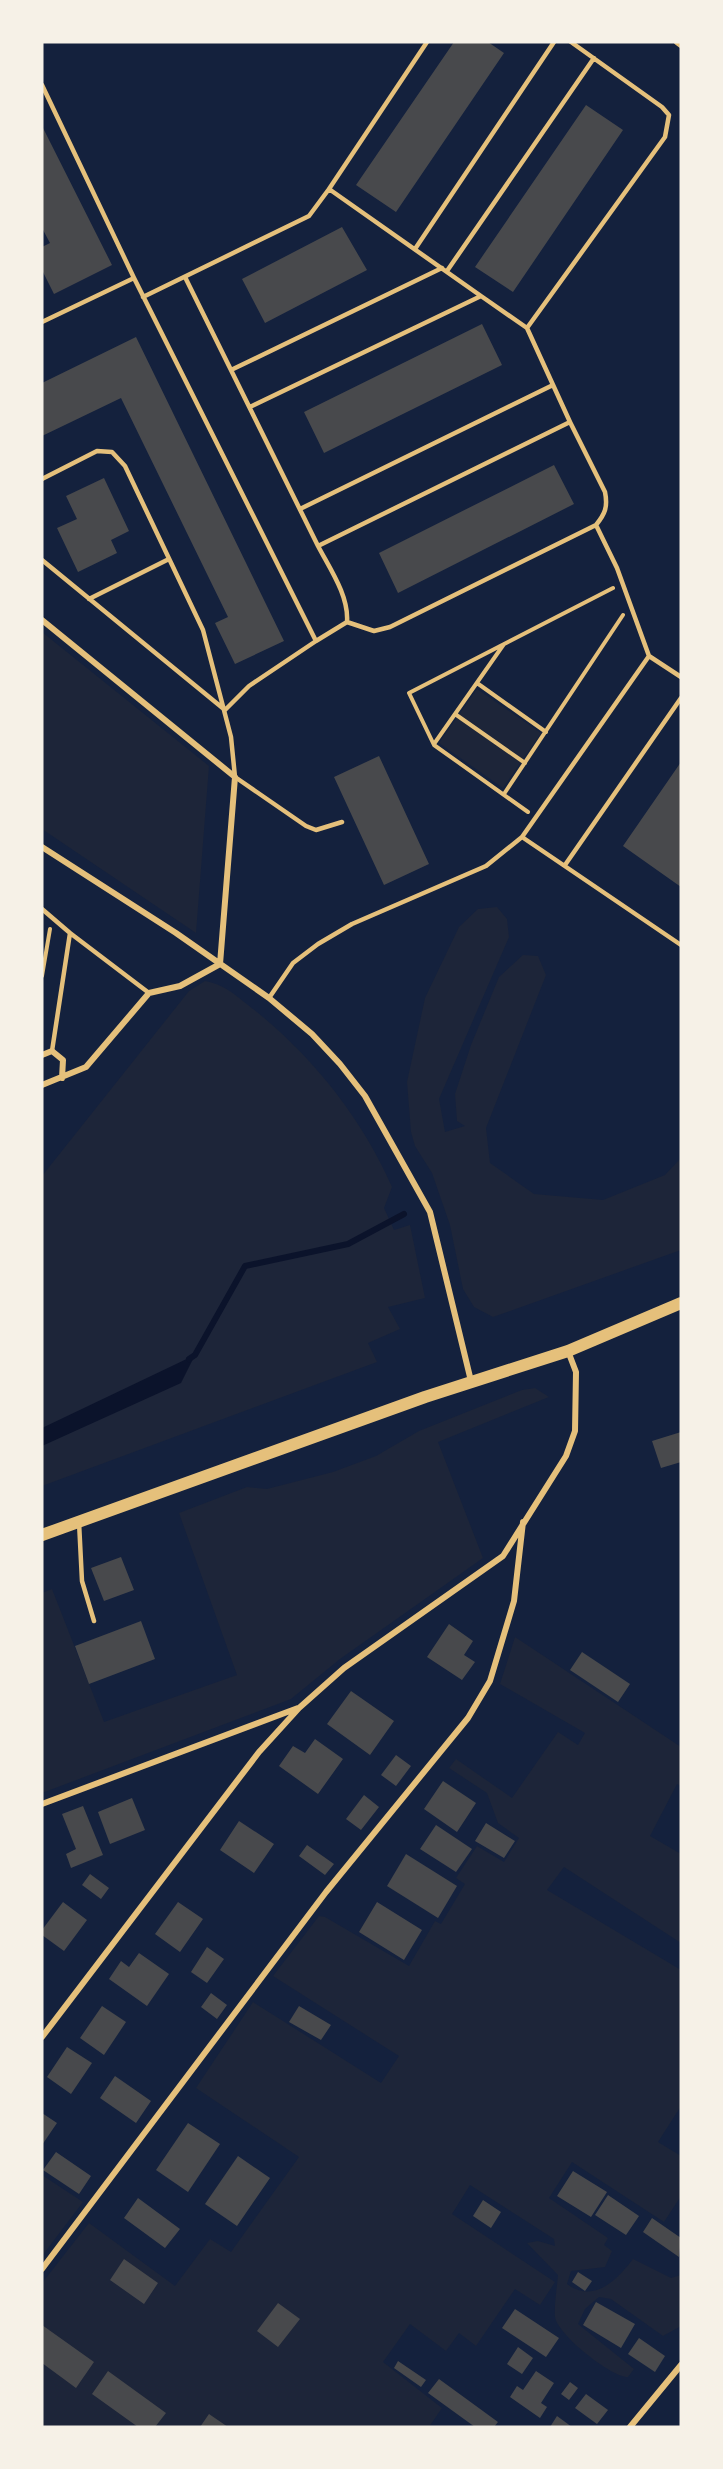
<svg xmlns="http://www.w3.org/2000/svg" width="723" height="2469" viewBox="0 0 723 2469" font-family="'DM Sans',sans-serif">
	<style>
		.green { fill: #1d2539 }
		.water { fill: #0b132b }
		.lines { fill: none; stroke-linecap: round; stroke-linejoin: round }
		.stream { stroke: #0b132b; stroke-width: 6 }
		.building { fill: #48494c }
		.path { stroke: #e5c07b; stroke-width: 4 }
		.service { stroke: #e5c07b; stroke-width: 4.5 }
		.minor { stroke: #e5c07b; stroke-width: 6 }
		.secondary { stroke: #e5c07b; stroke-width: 12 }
	</style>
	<rect width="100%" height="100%" fill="#14213d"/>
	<path class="green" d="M42,632L209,766L196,933L42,829Z
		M477,689L541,733L503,788L439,743Z
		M497,907L507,919L509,937L439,1099L445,1132L465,1126L457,1121L455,1094L471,1045L499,977L523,955L538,956L546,975L486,1128L490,1163L534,1194L603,1200L665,1175L681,1158V1250L493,1317L474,1307L463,1289L450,1225L432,1173L415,1146L411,1132L407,1082L425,998L459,927L478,909Z
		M205,981C223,984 234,994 248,1005C309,1052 361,1116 392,1187L384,1208L394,1230L410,1225L425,1298L388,1307L400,1329L368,1343L377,1362L42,1486V1176L189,991Z
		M535,1388L549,1397L438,1442L483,1558L340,1659L291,1699L42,1793V1593L52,1589L104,1722L237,1675L179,1513L247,1487L267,1489L333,1472L376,1456L419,1431L522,1390Z
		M515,1637L681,1747V1786L677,1784L650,1836L681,1854V1943L564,1867L547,1890L681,1970V2106L658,2142L681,2156V2196L664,2222L572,2162L549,2198L608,2238L604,2245L612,2251L605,2267L571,2271L567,2284C594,2304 617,2280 633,2259L671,2278L681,2275V2326L663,2336L611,2299L599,2297L585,2309L578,2324L634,2369L628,2377C611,2377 558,2335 555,2317C554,2304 557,2288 558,2275L527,2243L538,2241L555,2246L554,2239L470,2185L452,2214L555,2282L540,2305L515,2289L476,2346L459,2333L446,2351L410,2324L383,2362L442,2408L429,2427H42V2283L89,2223L175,2286L210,2239L231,2252L299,2157L196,2088L253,2002L381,2083L399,2056L273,1976L319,1916L325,1917L409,1966L435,1921L441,1924L465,1884L456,1878L477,1846L504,1862L519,1838L498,1823L487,1793L449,1768L456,1759L512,1798L558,1732L578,1745L585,1733L500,1684Z
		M42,2175L83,2202L42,2256Z"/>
	<path class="water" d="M195,1355L181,1383L42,1446V1428Z"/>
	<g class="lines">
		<path class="stream" d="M189,1359L195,1355L245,1266L348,1244L404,1214"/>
	</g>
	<path class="building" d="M454,42H488L504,53L396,212L356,185Z
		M586,105L623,130L513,292L475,267Z
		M42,126L112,265L54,294L42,270V247L50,243L42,228Z
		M342,227L367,270L265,323L242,279Z
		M482,324L502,365L324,453L304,412Z
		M136,337L284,641L235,664L215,623L228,617L121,398L42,436V383Z
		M554,465L574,504L398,593L379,553Z
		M104,478L129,531L111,540L117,553L78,572L57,528L77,519L66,496Z
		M379,756L429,864L384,885L334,777Z
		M681,762V887L623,846Z
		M681,1432V1462L661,1468L652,1441Z
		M121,1557L134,1590L104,1601L91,1568Z
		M141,1621L155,1659L89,1684L75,1646Z
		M449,1624L473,1641L464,1655L475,1662L462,1680L427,1657Z
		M582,1652L630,1684L618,1702L570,1670Z
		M351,1691L394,1721L370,1755L327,1724Z
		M315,1739L343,1759L318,1794L279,1766L293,1746L305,1753Z
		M396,1755L411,1766L396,1786L381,1775Z
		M443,1781L476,1803L457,1832L424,1809Z
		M364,1795L379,1807L361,1830L346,1819Z
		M132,1798L145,1830L110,1844L98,1812Z
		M83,1806L103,1855L71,1868L66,1854L76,1849L62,1814Z
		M239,1821L274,1844L254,1873L220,1850Z
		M486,1823L515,1841L504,1858L475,1841Z
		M436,1825L472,1849L456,1872L420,1849Z
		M307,1845L334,1864L325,1875L299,1856Z
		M406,1854L457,1886L438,1918L387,1886Z
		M90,1874L109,1888L101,1899L82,1885Z
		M63,1902L87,1920L64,1951L42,1935V1930Z
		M178,1902L203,1919L180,1952L155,1934Z
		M377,1902L422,1930L404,1960L359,1932Z
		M207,1947L224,1959L207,1983L191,1972Z
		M139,1953L169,1974L147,2006L109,1979L121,1961L129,1967Z
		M211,1993L227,2005L217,2019L201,2007Z
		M102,2006L126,2022L104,2055L80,2038Z
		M299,2006L331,2025L321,2040L289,2022Z
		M67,2047L92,2063L71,2094L47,2077Z
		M115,2076L151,2101L136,2123L100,2098Z
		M42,2113L57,2123L42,2145Z
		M188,2123L220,2144L188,2192L156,2170Z
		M56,2152L91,2176L79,2194L43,2170Z
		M238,2156L270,2178L237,2226L205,2204Z
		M573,2171L607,2192L591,2217L557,2196Z
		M608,2195L639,2216L626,2235L595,2215Z
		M138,2198L180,2229L165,2248L124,2218Z
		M483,2200L501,2212L491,2228L473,2216Z
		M652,2218L681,2238L679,2257L643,2232Z
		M124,2259L158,2283L144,2304L110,2280Z
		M578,2272L592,2281L585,2291L572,2282Z
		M596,2302L635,2324L621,2348L583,2325Z
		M278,2303L300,2319L278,2347L257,2331Z
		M515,2309L559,2338L546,2357L502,2328Z
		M42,2325L94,2362L76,2388L42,2363Z
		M639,2338L665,2356L655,2372L628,2354Z
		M518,2347L533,2358L522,2374L507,2364Z
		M398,2361L426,2380L421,2387L394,2368Z
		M108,2371L166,2413L155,2427H138L92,2394Z
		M536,2371L554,2383L541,2403L547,2407L540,2418L510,2397L517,2386L523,2390Z
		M439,2379L498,2422L494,2427H475L428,2393Z
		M570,2382L578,2388L569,2400L561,2394Z
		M586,2394L608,2410L597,2424L575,2408Z
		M209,2414L228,2427H200Z
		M557,2416L572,2427H550Z"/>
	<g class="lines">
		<path class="path" d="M477,683L546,732
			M455,714L525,763
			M434,744L504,644
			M504,794L623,615
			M528,812L434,745L409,693L613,588
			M42,976L50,929"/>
		<path class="service" d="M42,85L134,278L316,641L249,686L225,710
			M329,189L427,42
			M415,249L554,42
			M447,271L594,58
			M185,277L318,546
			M143,297L309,216L329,189L481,296
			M42,322L134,278
			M527,328L665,137L669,115L662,107L571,42
			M231,370L442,268
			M250,407L481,296L527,328L570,422L318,546C330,569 349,596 347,622L316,641
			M42,479L97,451L112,452L125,466L203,630L231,737L235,777L306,826L316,830L342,822
			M300,509L553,385
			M596,525L617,568L649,656L681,677
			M42,560L225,710
			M89,599L169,559
			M347,622L374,631L390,627L596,525C605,514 608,507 605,492L570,422
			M522,837L649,656
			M565,865L681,698
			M42,909L70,933L52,1051
			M70,933L149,993
			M269,998L293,963L318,944L352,924L486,866L522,837L681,945
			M79,1522L82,1581L94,1621"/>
		<path class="minor" d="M677,42L681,45
			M42,620L235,777L220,964
			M42,847L176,933L269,998L312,1034L340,1064L365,1096L430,1212L471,1381
			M42,1055L52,1051L63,1060L62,1078
			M42,1085L86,1067L149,993L180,986L220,964
			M42,1804L298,1708
			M42,2037L259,1752L299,1708L344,1668L503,1556L566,1456L575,1431L576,1372L568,1351
			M42,2269L326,1892L468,1718L490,1681L514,1601L523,1522
			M630,2427L681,2365"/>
		<path class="secondary" d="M42,1535L425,1397L568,1351L681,1303"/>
	</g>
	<rect width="723" height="2469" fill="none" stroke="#f6f1e7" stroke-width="87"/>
</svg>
